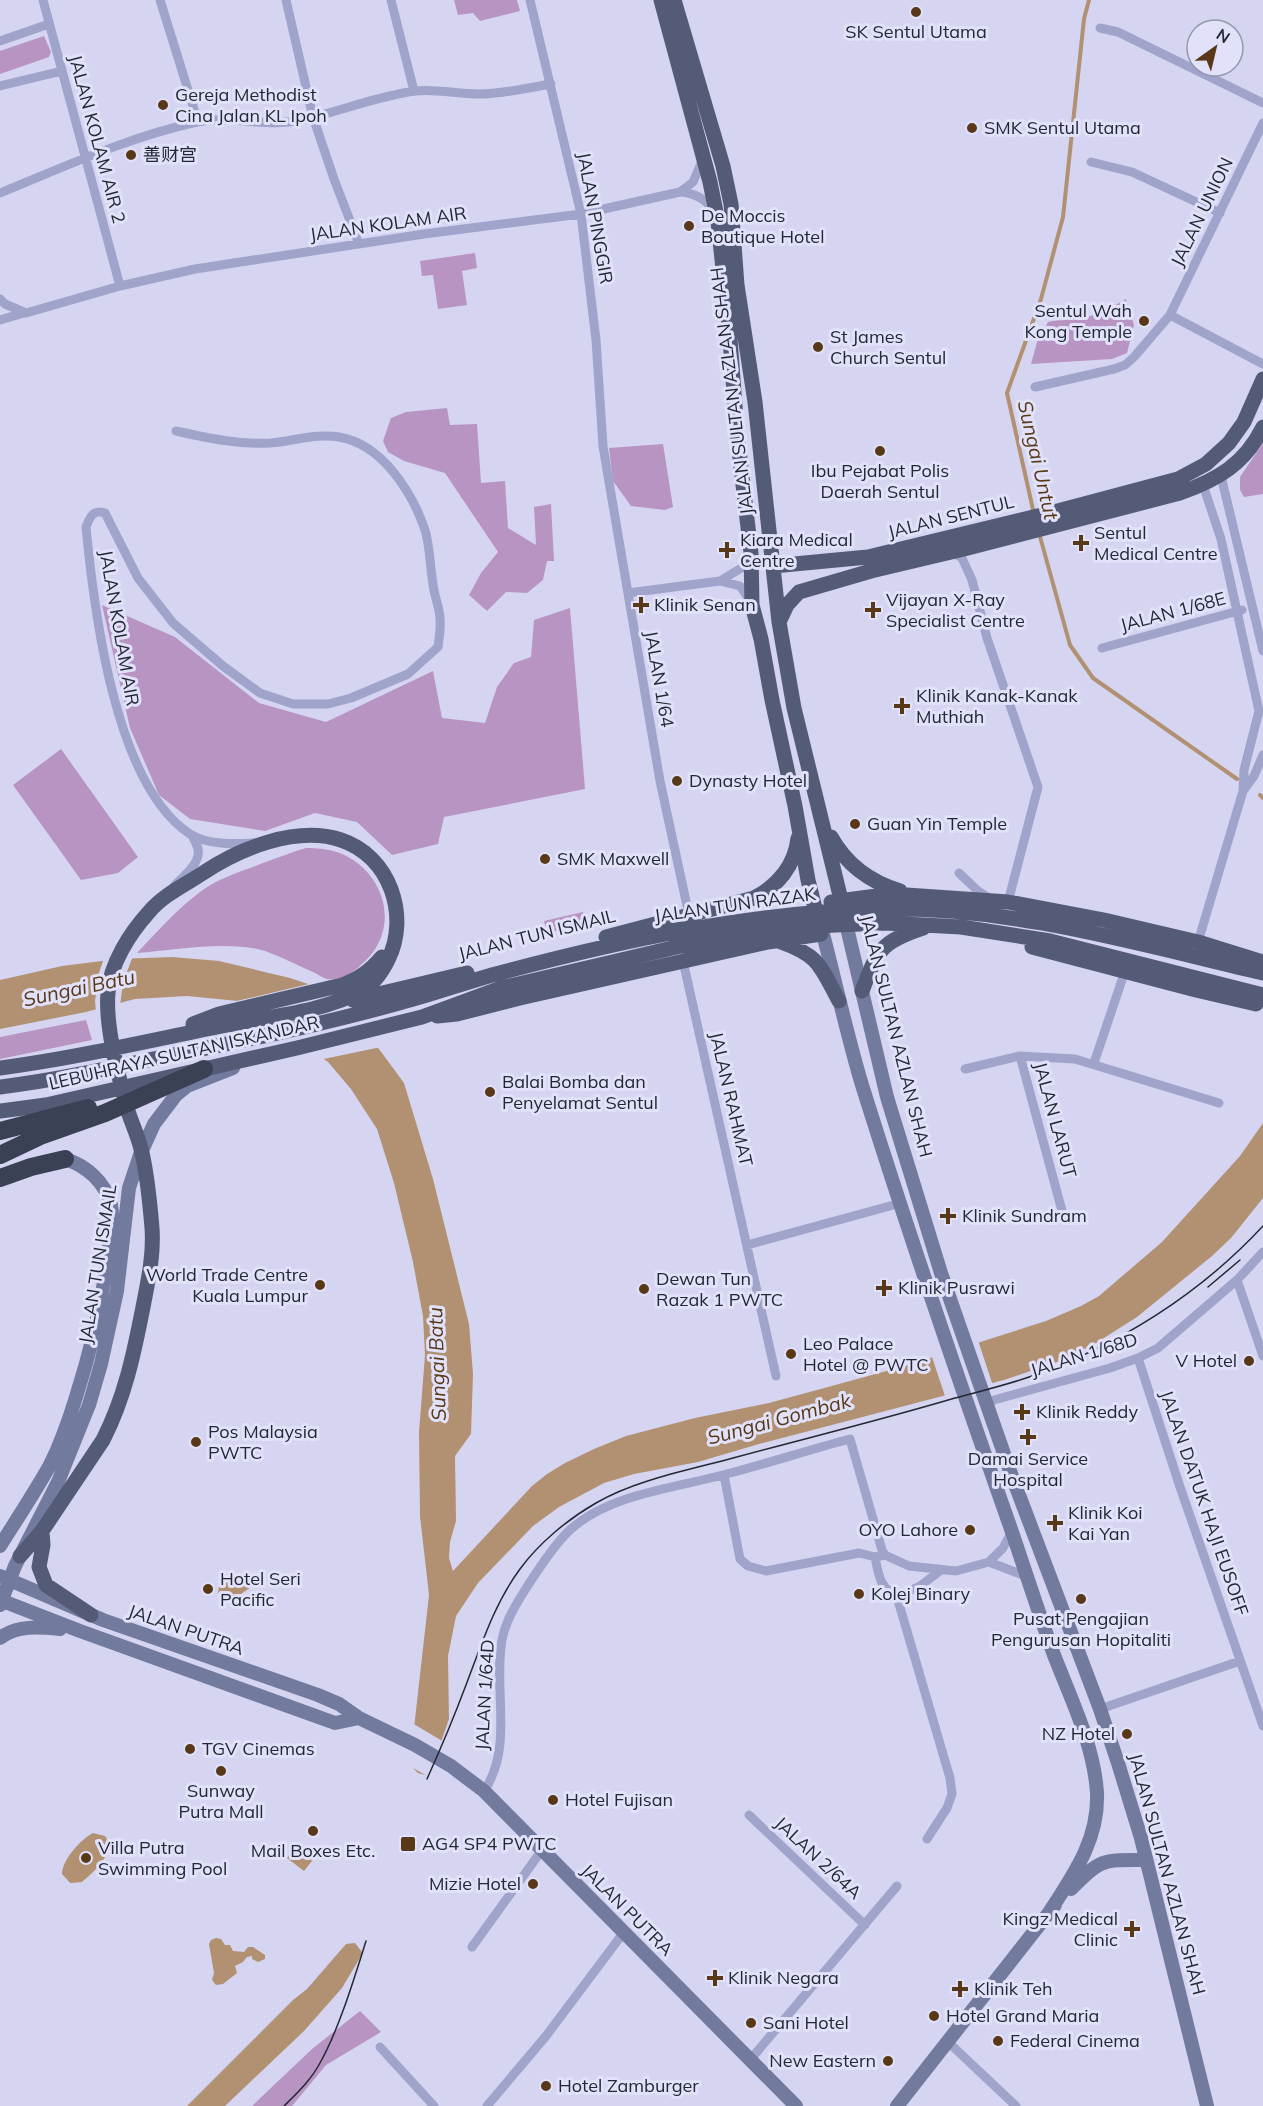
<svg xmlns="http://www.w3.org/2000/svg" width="1263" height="2106" viewBox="0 0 1263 2106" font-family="Mulish,'Noto Sans SC',sans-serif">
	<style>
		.green { fill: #b894c2 }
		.water { fill: #b19172 }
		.pier { fill: #d5d5f2 }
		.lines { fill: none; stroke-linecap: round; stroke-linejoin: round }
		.stream { stroke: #b19172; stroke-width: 4 }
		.street { stroke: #a0a4ca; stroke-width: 9 }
		.secondary { stroke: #727a9e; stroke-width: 14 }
		.primary { stroke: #545b77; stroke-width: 15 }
		.highway { stroke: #3a4155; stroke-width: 18 }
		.tram { stroke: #242834; stroke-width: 1.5 }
		.poi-dot { fill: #583817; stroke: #e1e1fa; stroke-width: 2 }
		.labels { text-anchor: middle; stroke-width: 6; stroke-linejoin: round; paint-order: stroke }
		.poi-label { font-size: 18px; fill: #242834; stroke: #e1e1fa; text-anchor: start }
		.street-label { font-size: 18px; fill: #242834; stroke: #e1e1fa }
		.water-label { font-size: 20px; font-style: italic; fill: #583817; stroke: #e1e1fa }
	</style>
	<rect width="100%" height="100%" fill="#d5d5f2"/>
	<path class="green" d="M454,0H517L520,11L480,21L473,13L458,15Z
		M44,36L51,52L49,57L0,74V51Z
		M475,253L477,268L462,271L467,305L438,309L433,275L422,276L420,261Z
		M1126,299L1134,325L1127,353L1112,359L1031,364L1037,342L1048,322C1060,319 1071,321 1082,318C1098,315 1112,307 1126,299Z
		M447,408L450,425L477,424L481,483L505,481L508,528L536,545L534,507L551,504L554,561H547L543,580L527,593L506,592L487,611L469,595L481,573L498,552L445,473L404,461L388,452L383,441L391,418L406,412Z
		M1263,443V494L1244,497L1240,490V477Z
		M663,444L673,507L665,510L631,506L613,481L609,448Z
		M102,605L175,637L259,703L326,722L433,671L442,718L485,723L497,687L514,663L531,657L534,620L570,608L585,789L444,817L438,844L392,855L357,822L315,813L265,831L190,819L159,795L130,728Z
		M61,749L138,857L118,873L81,880L13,785Z
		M306,848C321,848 337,850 350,858C385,879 397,924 370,956C363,963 354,973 345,976C341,978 332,980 327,979C323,978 319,975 315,973C299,966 282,957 265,951C229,940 175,950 137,953C157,932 177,909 200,892C220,877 241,872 263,863C278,858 291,852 306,848Z
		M583,912L586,924L547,933L544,921Z
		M86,1020L92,1040L0,1059V1037Z
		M360,2011L381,2032L326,2065L292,2106H252L312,2049Z"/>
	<path class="water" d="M172,957L219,961L290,978L311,985L379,1049L404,1083L433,1179L469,1324L473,1374L471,1434L455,1456L456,1521L450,1542L449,1558L453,1571L532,1486L547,1474L565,1463L594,1449L626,1436L695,1418L769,1403L905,1366L1046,1321L1081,1306L1099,1296L1162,1242L1240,1156L1263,1123V1198L1231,1238L1212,1256L1137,1317L1096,1343L1060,1361L1004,1380L759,1444L698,1462L634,1474L604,1483L559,1507L533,1526L478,1583L456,1616L448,1656L449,1719L429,1776L418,1773L406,1761L414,1728L429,1595L420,1516L419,1432L425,1355L423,1316L413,1262L394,1183L377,1129L351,1089L328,1062L238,1001L187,996L135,999L86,1012L0,1029V980L62,966L118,959Z
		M232,1573L251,1587L231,1601L225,1598L223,1592L218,1593L220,1578L225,1581L228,1575Z
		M93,1833L105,1836C117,1852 94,1872 82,1882L70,1883L62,1874C62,1860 81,1839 93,1833Z
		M298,1843L315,1857L304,1871L287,1858Z
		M216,1938L221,1939L225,1945H230L233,1951L244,1952L248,1947H253L265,1955V1959L258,1962L252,1959V1956L247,1957L243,1962L235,1966L237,1973L223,1984L216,1985L212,1980L214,1973L209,1944L211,1940Z
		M355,1943L362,1952L361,1956L342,1988L304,2031L225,2106H187L293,2000L307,1989L346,1944Z"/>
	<path class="pier" d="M133,956L123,982L120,1006L96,1012L95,1001L99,973L104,958Z
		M313,983L381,1047L319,1060L237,1004L228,1003Z
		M978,1340L993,1386L946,1399L931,1354Z
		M412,1723L444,1742L431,1778L404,1763Z"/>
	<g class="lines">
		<path class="stream" d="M1034,514L1007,393L1041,299L1063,217L1084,19L1089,0
			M1039,533L1070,645L1093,678L1237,779
			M1260,795L1263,798"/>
		<path class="street" d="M43,0L120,286
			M160,0L198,122
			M286,0L313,117L334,179L359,244
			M391,0L414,91
			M530,0L581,214L596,340L603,446L608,476L660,781L689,915
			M1100,28L1118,32L1263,103
			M0,41L49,24
			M0,86L62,71
			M1091,162L1132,172L1220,213
			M680,192L693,182L703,159
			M0,193C64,167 128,137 197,122C230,115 263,127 296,121C337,113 375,96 416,91C437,89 458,94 479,94C503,94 527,88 551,84
			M0,299L5,304L26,313L120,286L195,269L424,234L581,214L680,192C694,193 705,198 713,210
			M1170,315L1263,364
			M0,320L24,313
			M1035,387L1114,369L1125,365L1134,357L1170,315L1263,123
			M176,431C208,438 239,445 271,443C293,441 317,433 339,437C382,444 412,492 425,530C430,546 430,567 433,584C434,596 440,608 440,619C441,628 439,638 438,647L408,674L351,698L328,704H293L260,693L223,666L173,623L138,578L105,513C93,509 90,517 86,527C94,611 115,785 190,834C207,845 234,844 253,843
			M1221,476L1263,651
			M952,552L962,558L972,580L987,638L1038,787L1008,902
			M720,581L743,567L749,556
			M628,593L720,581L740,586L749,599
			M1102,648L1242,610
			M1243,791L1254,776L1263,755
			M959,873L978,891L989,898
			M174,886C183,877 201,863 198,849C197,844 193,839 192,835
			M1198,942L1243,791L1244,770L1259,711L1221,539L1203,485
			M683,961L776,1376
			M1020,1056L1064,1218
			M1094,1063L1125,971
			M965,1069L1020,1056L1075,1059L1219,1103
			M747,1245L901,1203
			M1237,1280L1263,1356
			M1138,1358L1180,1487L1263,1726
			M988,1404L994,1400L1110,1368L1138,1358L1158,1348L1237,1280L1263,1252
			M724,1475L740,1559L748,1566L766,1571L859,1553L875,1557L885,1555L909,1566L956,1571L989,1562L1003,1548L1012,1531
			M875,1557C879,1576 879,1586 897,1597L950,1778L952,1794L947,1808L927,1839
			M989,1562L1028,1577
			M897,1597L920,1586L940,1571
			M1100,1709L1240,1661
			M484,1791C514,1747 493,1689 502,1640C506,1618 520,1598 532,1579C543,1563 556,1542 571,1529C610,1494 674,1488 723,1475C766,1464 808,1450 850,1439L882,1550L885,1555
			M749,1815L865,1925
			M472,1947L542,1850
			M947,2041L1016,2106
			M380,2047L434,2106
			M750,2060L897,1886
			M487,2106L546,2036L624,1932"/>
		<path class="secondary" d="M848,932L887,1097L941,1273L1010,1471L1100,1709L1118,1763L1141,1838L1207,2106
			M823,934C836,984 847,1035 862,1085C909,1235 960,1384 1012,1532C1026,1573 1039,1614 1054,1655C1071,1699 1094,1745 1097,1793C1099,1839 1074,1874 1050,1911
			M0,1546C17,1519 35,1492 50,1465C61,1443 69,1420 76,1397C91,1350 102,1304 108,1255C110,1239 114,1221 111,1205C105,1182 87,1166 65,1159
			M0,1576L103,1620L318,1695L339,1704L359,1718L415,1745L451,1766L484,1791L796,2106
			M0,1600L80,1631L335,1723L359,1718
			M0,1605L15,1566L58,1482L89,1405L101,1364L117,1291L129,1188L140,1155L154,1124L176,1095L187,1086L233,1068
			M0,1638C17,1625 39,1627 60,1629
			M1071,1889C1102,1858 1102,1860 1145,1860
			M897,2106L1055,1905"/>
		<path class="primary" d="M661,0L710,182L718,222L729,325L737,433L751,553L752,605L761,639L772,700L795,806L808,880L818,920
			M674,0L723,166L731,204L737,285L755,402L779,622L794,708L846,920
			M773,566L868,557L1050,513L1178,479L1206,464L1229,443L1244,422L1263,379
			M779,622L787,605L799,592L871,571L968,548L1180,493C1217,480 1245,464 1263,427
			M831,837C846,864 870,882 900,891
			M831,902L892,894L1008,902L1104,920L1198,942L1263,962
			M606,937L754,898C778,886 795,865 798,838
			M781,942C820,956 820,966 839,1001
			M1032,947L1196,990L1256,1004
			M862,991C878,950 880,942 923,928
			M353,1000L467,973
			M437,1016L457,1014L520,998L768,942L821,934
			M193,1024L219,1014L342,985C359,979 370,971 382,957
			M0,1068C75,1058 148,1041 222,1026C265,1017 325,1012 363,990C375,983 382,972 388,960C410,916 390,856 341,840C296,825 239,849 203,873C185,885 163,895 149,912C130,933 110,964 108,993C105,1027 119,1078 128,1111C132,1124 138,1136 141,1149C147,1172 150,1204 152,1228C154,1255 148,1281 143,1307C134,1353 125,1397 103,1440L42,1531L20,1556
			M0,1087C58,1080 115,1067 172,1055C248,1040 324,1024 399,1003C430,995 461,984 492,975C619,941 749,912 881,909C1010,906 1138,944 1263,973
			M0,1111L46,1105L297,1048L422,1017L501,988L681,946L789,927L885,923L961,927L1050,941L1263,995
			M42,1531L43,1545L39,1567L46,1585L91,1615"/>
		<path class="highway" d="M0,1131L88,1108
			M0,1155L40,1136L105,1113L204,1069
			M0,1178L31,1167L65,1159"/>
		<path class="tram" d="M1208,1287L1240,1260
			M427,1779C441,1748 454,1717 466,1685C481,1646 494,1604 520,1569C539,1543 568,1519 596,1503C635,1480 689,1470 733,1458C807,1438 881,1420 955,1398C981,1391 1007,1385 1032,1376C1119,1345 1200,1294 1263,1226
			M284,2106C297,2093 311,2080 320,2063C339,2029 354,1979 366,1941"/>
	</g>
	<g class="poi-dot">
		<circle cx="916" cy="12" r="6"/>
		<circle cx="163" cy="105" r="6"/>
		<circle cx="972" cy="128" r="6"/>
		<circle cx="131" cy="155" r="6"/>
		<circle cx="689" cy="226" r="6"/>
		<circle cx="1144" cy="321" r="6"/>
		<circle cx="818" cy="347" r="6"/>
		<circle cx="880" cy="451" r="6"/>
		<path d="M1078 534h6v6h6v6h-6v6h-6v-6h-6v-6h6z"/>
		<path d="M724 541h6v6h6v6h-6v6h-6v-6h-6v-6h6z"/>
		<path d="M638 596h6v6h6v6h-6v6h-6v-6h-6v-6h6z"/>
		<path d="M870 601h6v6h6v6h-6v6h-6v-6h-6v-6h6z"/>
		<path d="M899 697h6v6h6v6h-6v6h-6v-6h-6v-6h6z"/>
		<circle cx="677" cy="781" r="6"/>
		<circle cx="855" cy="824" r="6"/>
		<circle cx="545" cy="859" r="6"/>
		<circle cx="490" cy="1092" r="6"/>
		<path d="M945 1207h6v6h6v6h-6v6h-6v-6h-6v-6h6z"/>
		<circle cx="320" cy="1285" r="6"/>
		<path d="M881 1279h6v6h6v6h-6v6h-6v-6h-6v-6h6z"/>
		<circle cx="644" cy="1289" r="6"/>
		<circle cx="791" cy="1354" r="6"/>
		<circle cx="1249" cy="1361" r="6"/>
		<path d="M1019 1403h6v6h6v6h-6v6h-6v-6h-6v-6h6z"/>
		<path d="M1025 1428h6v6h6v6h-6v6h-6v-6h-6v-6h6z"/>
		<circle cx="196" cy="1442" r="6"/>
		<path d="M1052 1514h6v6h6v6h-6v6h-6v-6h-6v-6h6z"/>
		<circle cx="970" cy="1530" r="6"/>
		<circle cx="208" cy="1589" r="6"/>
		<circle cx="859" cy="1594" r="6"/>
		<circle cx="1081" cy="1599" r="6"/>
		<circle cx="1127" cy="1734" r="6"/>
		<circle cx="190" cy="1749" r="6"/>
		<circle cx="221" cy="1771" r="6"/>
		<circle cx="553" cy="1800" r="6"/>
		<circle cx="313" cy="1831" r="6"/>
		<rect x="400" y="1836" width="16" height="16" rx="3"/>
		<circle cx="86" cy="1858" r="6"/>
		<circle cx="533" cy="1884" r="6"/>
		<path d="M1129 1920h6v6h6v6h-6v6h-6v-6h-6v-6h6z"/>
		<path d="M712 1969h6v6h6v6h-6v6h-6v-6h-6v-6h6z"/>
		<path d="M957 1980h6v6h6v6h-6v6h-6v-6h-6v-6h6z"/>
		<circle cx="934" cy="2016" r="6"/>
		<circle cx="751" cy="2023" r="6"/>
		<circle cx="998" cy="2041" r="6"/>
		<circle cx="888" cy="2061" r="6"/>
		<circle cx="546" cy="2086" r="6"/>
	</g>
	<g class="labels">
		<g class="poi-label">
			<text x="916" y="38" text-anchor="middle">SK Sentul Utama</text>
			<text x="175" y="101">Gereja Methodist<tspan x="175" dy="21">Cina Jalan KL Ipoh</tspan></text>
			<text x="984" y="134">SMK Sentul Utama</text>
			<text x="143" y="161">善财宫</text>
			<text x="701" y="222">De Moccis<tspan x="701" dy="21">Boutique Hotel</tspan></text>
			<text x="1132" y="317" text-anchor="end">Sentul Wah<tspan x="1132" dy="21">Kong Temple</tspan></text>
			<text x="830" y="343">St James<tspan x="830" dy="21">Church Sentul</tspan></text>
			<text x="880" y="477" text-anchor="middle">Ibu Pejabat Polis<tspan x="880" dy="21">Daerah Sentul</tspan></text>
			<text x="1094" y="539">Sentul<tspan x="1094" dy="21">Medical Centre</tspan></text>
			<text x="740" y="546">Kiara Medical<tspan x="740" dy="21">Centre</tspan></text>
			<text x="886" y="606">Vijayan X-Ray<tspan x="886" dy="21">Specialist Centre</tspan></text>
			<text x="654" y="611">Klinik Senan</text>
			<text x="916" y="702">Klinik Kanak-Kanak<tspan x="916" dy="21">Muthiah</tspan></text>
			<text x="689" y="787">Dynasty Hotel</text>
			<text x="867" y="830">Guan Yin Temple</text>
			<text x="557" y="865">SMK Maxwell</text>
			<text x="502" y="1088">Balai Bomba dan<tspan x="502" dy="21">Penyelamat Sentul</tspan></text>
			<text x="962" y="1222">Klinik Sundram</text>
			<text x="308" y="1281" text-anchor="end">World Trade Centre<tspan x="308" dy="21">Kuala Lumpur</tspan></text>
			<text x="656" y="1285">Dewan Tun<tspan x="656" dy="21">Razak 1 PWTC</tspan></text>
			<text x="898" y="1294">Klinik Pusrawi</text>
			<text x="803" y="1350">Leo Palace<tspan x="803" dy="21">Hotel @ PWTC</tspan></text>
			<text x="1237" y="1367" text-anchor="end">V Hotel</text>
			<text x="1036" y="1418">Klinik Reddy</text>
			<text x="208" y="1438">Pos Malaysia<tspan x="208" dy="21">PWTC</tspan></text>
			<text x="1028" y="1465" text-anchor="middle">Damai Service<tspan x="1028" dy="21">Hospital</tspan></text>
			<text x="1068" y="1519">Klinik Koi<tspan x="1068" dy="21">Kai Yan</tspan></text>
			<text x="958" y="1536" text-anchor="end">OYO Lahore</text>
			<text x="220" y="1585">Hotel Seri<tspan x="220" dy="21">Pacific</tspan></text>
			<text x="871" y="1600">Kolej Binary</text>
			<text x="1081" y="1625" text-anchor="middle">Pusat Pengajian<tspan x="1081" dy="21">Pengurusan Hopitaliti</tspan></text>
			<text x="1115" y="1740" text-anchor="end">NZ Hotel</text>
			<text x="202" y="1755">TGV Cinemas</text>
			<text x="221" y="1797" text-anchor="middle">Sunway<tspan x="221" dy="21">Putra Mall</tspan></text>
			<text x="565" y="1806">Hotel Fujisan</text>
			<text x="422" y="1850">AG4 SP4 PWTC</text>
			<text x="98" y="1854">Villa Putra<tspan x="98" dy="21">Swimming Pool</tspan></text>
			<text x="313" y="1857" text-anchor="middle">Mail Boxes Etc.</text>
			<text x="521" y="1890" text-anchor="end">Mizie Hotel</text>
			<text x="1118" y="1925" text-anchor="end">Kingz Medical<tspan x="1118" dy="21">Clinic</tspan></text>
			<text x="728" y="1984">Klinik Negara</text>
			<text x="974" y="1995">Klinik Teh</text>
			<text x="946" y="2022">Hotel Grand Maria</text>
			<text x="763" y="2029">Sani Hotel</text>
			<text x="1010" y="2047">Federal Cinema</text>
			<text x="876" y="2067" text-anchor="end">New Eastern</text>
			<text x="558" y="2092">Hotel Zamburger</text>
		</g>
		<g class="street-label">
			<text transform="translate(97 139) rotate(75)" y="6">JALAN KOLAM AIR 2</text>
			<text transform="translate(1202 212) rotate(-64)" y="6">JALAN UNION</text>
			<text transform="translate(595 218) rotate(80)" y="6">JALAN PINGGIR</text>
			<text transform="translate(388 224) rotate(-8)" y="6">JALAN KOLAM AIR</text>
			<text transform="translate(732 391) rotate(-97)" y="6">JALAN SULTAN AZLAN SHAH</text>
			<text transform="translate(951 517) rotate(-14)" y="6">JALAN SENTUL</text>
			<text transform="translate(1173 612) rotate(-15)" y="6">JALAN 1/68E</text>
			<text transform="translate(119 628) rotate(80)" y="6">JALAN KOLAM AIR</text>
			<text transform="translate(659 679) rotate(80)" y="6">JALAN 1/64</text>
			<text transform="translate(735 905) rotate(-8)" y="6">JALAN TUN RAZAK</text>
			<text transform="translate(537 935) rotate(-14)" y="6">JALAN TUN ISMAIL</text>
			<text transform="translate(896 1036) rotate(76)" y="6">JALAN SULTAN AZLAN SHAH</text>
			<text transform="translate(184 1053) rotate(-13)" y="6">LEBUHRAYA SULTAN ISKANDAR</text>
			<text transform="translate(731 1099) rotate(77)" y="6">JALAN RAHMAT</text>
			<text transform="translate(1055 1120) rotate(75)" y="6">JALAN LARUT</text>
			<text transform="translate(98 1264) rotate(-81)" y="6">JALAN TUN ISMAIL</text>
			<text transform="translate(1084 1355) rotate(-17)" y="6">JALAN 1/68D</text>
			<text transform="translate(1204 1503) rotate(71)" y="6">JALAN DATUK HAJI EUSOFF</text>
			<text transform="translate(186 1630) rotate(19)" y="6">JALAN PUTRA</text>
			<text transform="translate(485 1695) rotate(-87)" y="6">JALAN 1/64D</text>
			<text transform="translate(818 1858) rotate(43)" y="6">JALAN 2/64A</text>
			<text transform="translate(1167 1874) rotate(75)" y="6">JALAN SULTAN AZLAN SHAH</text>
			<text transform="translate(627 1910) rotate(45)" y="6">JALAN PUTRA</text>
		</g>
		<g class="water-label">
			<text transform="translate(1038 460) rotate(77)" y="7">Sungai Untut</text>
			<text transform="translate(79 988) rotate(-12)" y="7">Sungai Batu</text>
			<text transform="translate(437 1364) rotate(-92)" y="7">Sungai Batu</text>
			<text transform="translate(779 1419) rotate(-15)" y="7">Sungai Gombak</text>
		</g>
	</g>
	<g transform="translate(1215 48) rotate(34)"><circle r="28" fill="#e1e1fa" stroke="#9597ab" stroke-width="1.5"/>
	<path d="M0-4.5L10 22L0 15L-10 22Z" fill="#583817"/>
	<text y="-9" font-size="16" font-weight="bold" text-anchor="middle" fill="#242834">N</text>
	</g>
</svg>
